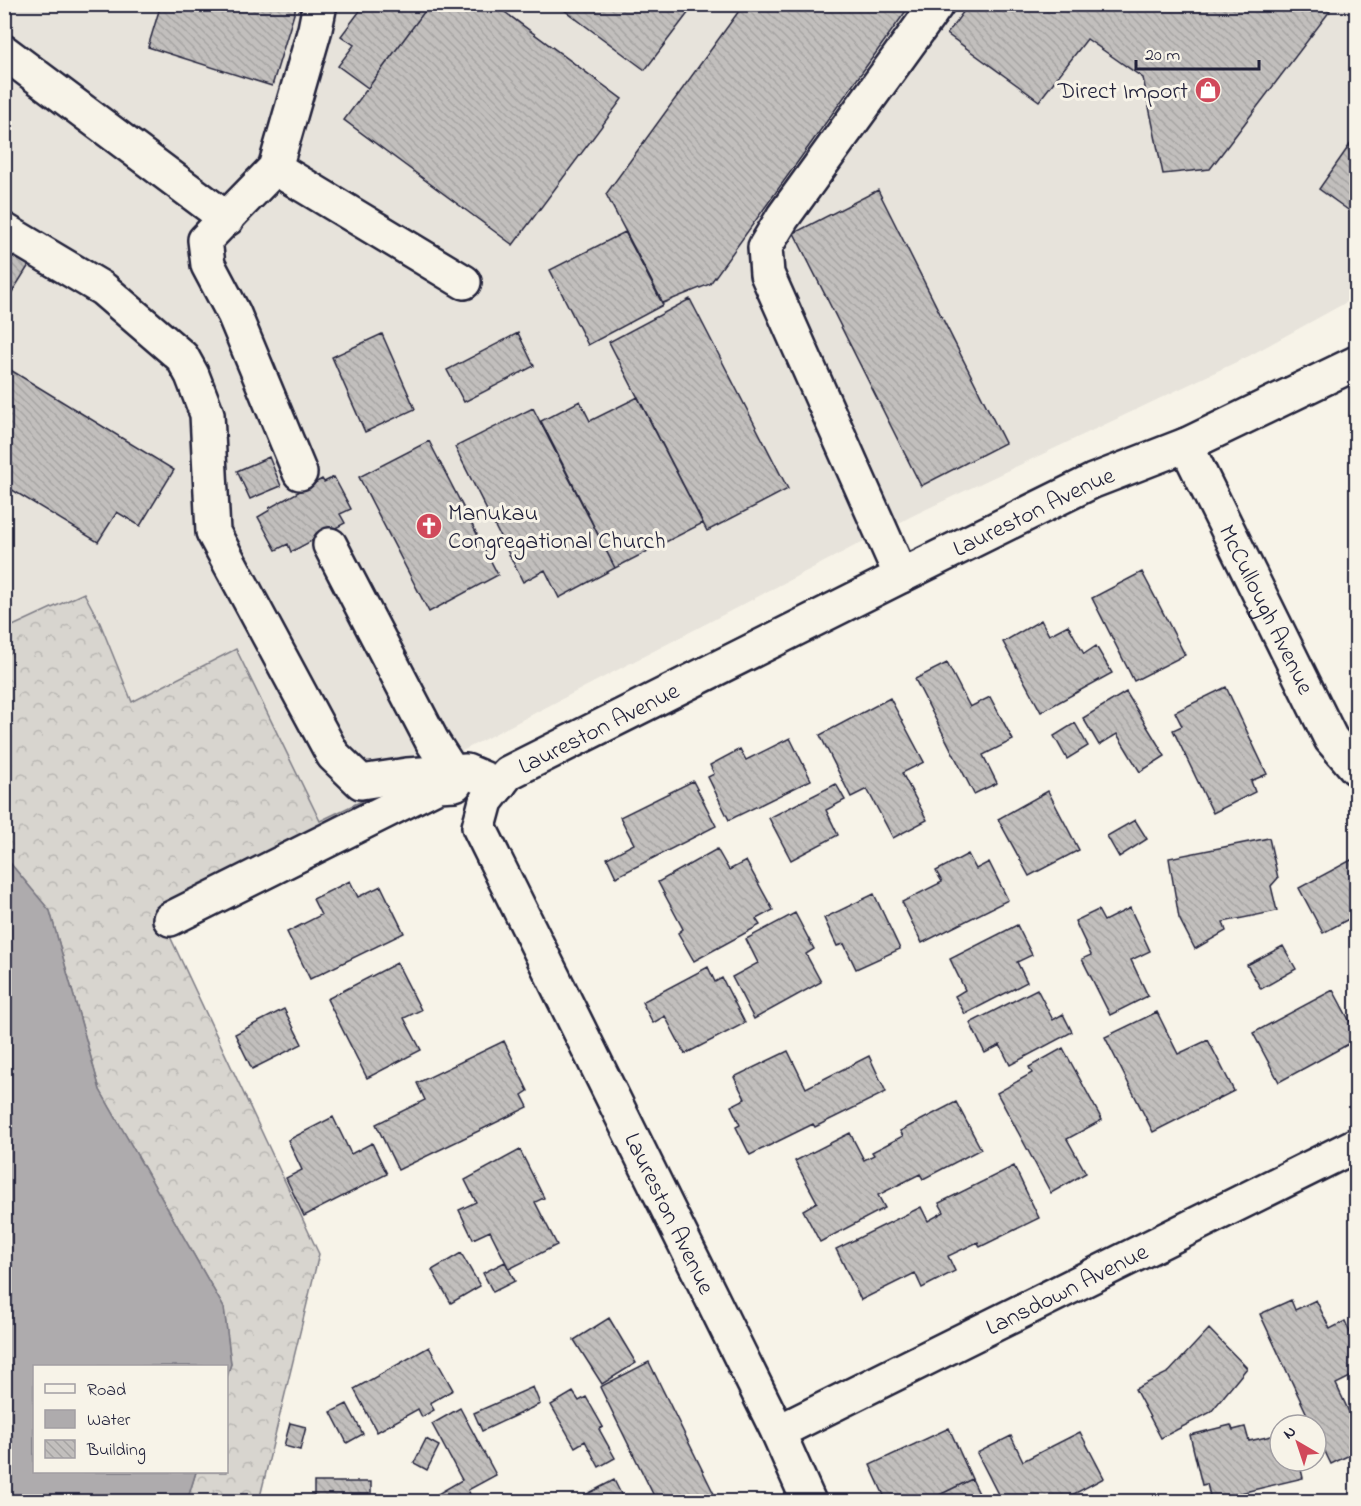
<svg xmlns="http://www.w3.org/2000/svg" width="1361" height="1506" viewBox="0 0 1361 1506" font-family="'Indie Flower',sans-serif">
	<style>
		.built { fill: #e7e3db }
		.forest { fill: url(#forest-crowns); stroke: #7d7c85; stroke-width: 1.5 }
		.water { fill: #aeabad; stroke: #76747f; stroke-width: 1.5 }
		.building { fill: url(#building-back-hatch); stroke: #22223b; stroke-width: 1.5 }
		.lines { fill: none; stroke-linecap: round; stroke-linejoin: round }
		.minor-casing { stroke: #22223b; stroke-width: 38 }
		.minor { stroke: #f7f3e8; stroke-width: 33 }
		.labels { text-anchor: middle; stroke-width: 6; stroke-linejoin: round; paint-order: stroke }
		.poi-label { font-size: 24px; fill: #22223b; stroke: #f7f3e8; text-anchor: end }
		.street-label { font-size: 24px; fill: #22223b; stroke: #f7f3e8 }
	</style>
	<defs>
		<pattern id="forest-crowns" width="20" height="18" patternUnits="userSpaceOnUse" patternTransform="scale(1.5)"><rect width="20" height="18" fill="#d8d5cf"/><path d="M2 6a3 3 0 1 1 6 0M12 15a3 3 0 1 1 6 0" fill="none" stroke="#b9b7b3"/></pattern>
		<pattern id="building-back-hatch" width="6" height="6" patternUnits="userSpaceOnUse" patternTransform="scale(1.5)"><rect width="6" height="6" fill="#c2bfbd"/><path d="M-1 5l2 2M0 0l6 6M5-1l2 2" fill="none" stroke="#a6a4a3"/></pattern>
	</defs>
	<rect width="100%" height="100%" fill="#f7f3e8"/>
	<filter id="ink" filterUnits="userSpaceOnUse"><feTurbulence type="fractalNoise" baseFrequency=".0167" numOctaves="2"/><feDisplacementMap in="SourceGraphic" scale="12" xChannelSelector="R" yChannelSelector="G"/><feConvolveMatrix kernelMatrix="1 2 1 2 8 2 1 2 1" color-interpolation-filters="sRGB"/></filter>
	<g filter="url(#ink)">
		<path class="built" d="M4,5H1356V297L1249,356L914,515L418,774L320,821L236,649L132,702L100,623L84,594L5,630Z"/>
		<path class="forest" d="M84,593L100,623L132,702L236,649L320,821L418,774L167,930L319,1254L259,1501H187L196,1472H226V1377L231,1364L224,1308L100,1090L50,911L5,857L4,630Z"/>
		<path class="water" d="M5,857L50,911L100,1090L224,1308L231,1364L227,1377L226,1366H34V1472H196L187,1501H5Z"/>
		<path class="building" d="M161,4H297L272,86L148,47Z
			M365,4H430L368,88L338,66L354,45L341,36Z
			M430,4H494L622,99L513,245L344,120Z
			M556,4H695L645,70Z
			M744,4H911L710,284L663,303L606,194Z
			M969,4H1320L1330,11L1210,169L1163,174L1143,78L1087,39L1039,101L947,34Z
			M1356,136V204L1351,212L1319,189Z
			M878,190L1005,443L921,486L794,233Z
			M625,232L663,305L588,345L550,270Z
			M4,251L29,265L4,305Z
			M690,299L788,489L707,531L609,342Z
			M518,333L534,366L464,402L447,370Z
			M382,334L415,409L365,432L332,357Z
			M4,366L174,470L140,526L117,512L98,542L4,485Z
			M638,397L703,523L615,568L541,421L580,401L590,421Z
			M533,408L615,568L559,598L545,570L523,582L455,447Z
			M429,441L498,575L429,612L359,477Z
			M269,457L281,486L250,499L237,471Z
			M334,477L351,509L340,514L345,523L291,552L288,544L276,550L258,517L270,510L269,508L322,479L324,482Z
			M1142,572L1185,655L1134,681L1092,598Z
			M1041,620L1049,635L1068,625L1084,654L1096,646L1112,673L1041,712L1003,642Z
			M947,663L970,707L990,697L1013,740L983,755L997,783L974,794L915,679Z
			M1226,687L1267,774L1251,781L1255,792L1213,813L1173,730L1182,726L1175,712Z
			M1126,692L1165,756L1140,772L1117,734L1099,745L1083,718Z
			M890,698L924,762L902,773L927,820L893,838L867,789L851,797L820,735Z
			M1075,723L1088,746L1067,759L1054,736Z
			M790,738L811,780L729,820L708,777L714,774L710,765L740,749L746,760Z
			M693,781L716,826L616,877L607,858L634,844L620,817Z
			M836,784L845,800L826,810L838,835L791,860L769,818Z
			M1048,791L1079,850L1029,876L998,819Z
			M1135,820L1147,839L1119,857L1107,836Z
			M1269,838L1278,878L1271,886L1277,911L1223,922L1226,931L1195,949L1179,918L1169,858Z
			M717,849L729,870L746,861L773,910L756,919L760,925L694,961L678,933L683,929L658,882Z
			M968,854L976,869L989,862L1008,900L922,943L902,902L942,882L936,871Z
			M1353,859L1356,865V915L1323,933L1299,888Z
			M350,881L358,897L381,886L404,933L310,979L287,932L321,915L313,899Z
			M874,894L900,949L856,969L844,944L837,946L824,918Z
			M1130,908L1150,951L1131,960L1148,996L1110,1015L1082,959L1091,955L1075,921L1098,910L1104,921Z
			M795,913L814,949L806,954L821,982L754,1019L732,977L758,963L746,939Z
			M1017,925L1032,955L1017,962L1027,982L965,1014L955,996L965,990L950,959Z
			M1283,946L1296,969L1261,989L1247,965Z
			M397,963L421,1010L404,1018L421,1050L367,1078L327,999Z
			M708,967L715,982L722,978L745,1023L685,1054L665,1016L653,1023L642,1002Z
			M1037,989L1053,1020L1063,1014L1072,1032L1010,1065L1000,1045L985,1053L970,1023Z
			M1333,990L1356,1033V1040L1279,1082L1253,1033Z
			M284,1009L302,1044L252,1069L235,1034Z
			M1157,1012L1178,1054L1208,1040L1234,1091L1153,1132L1105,1037Z
			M504,1041L528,1091L522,1095L528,1107L398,1170L376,1124L425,1100L417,1083Z
			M1063,1048L1102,1120L1067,1139L1086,1173L1051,1193L997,1093L1032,1073L1029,1067Z
			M788,1051L806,1088L869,1056L886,1092L815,1127L813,1124L750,1155L736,1127L740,1125L731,1106L745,1099L734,1077Z
			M956,1102L981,1149L923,1179L920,1174L878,1195L885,1208L820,1242L803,1210L817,1202L795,1161L850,1133L864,1160L874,1155L872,1152L903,1136L900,1131Z
			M333,1117L351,1154L372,1143L387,1174L304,1216L286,1178L302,1170L288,1140Z
			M520,1150L544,1198L535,1202L557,1245L509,1269L490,1231L473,1239L459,1210L476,1202L465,1180Z
			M1014,1166L1039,1218L980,1247L978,1242L948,1256L955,1271L922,1288L915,1273L861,1300L836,1249L921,1207L928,1221L944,1212L939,1203Z
			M461,1253L480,1286L451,1303L432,1270Z
			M505,1262L515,1281L493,1292L483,1273Z
			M1291,1300L1295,1310L1316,1300L1330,1329L1345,1321L1356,1346V1374L1336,1384L1356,1427V1452L1331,1464L1316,1433V1425H1312L1260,1314Z
			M609,1318L636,1363L602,1384L574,1340Z
			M1209,1329L1247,1368L1211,1412L1161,1438L1135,1389L1169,1372Z
			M429,1347L453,1390L430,1403L434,1410L422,1417L418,1409L377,1432L354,1389Z
			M649,1362L718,1502H657L600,1387Z
			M533,1387L540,1404L482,1431L474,1413Z
			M573,1392L579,1401L586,1397L603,1427L599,1429L615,1458L599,1467L585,1441L575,1447L551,1405Z
			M347,1404L363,1434L347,1443L331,1412Z
			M460,1408L496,1475L468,1490L474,1502H424L462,1480L432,1424Z
			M290,1423L306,1427L300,1450L284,1446Z
			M1231,1425L1233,1430L1245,1427L1249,1441L1280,1434V1461H1299L1303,1478L1211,1500L1207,1484L1202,1485L1190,1435Z
			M949,1428L972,1479L925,1502H887L870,1465Z
			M1080,1432L1104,1478L1059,1502H1002L977,1453L1011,1436L1023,1461Z
			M426,1439L439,1446L427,1470L414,1463Z
			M972,1479L983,1502H925Z
			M614,1480L625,1502H572Z
			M314,1482H371V1502H314Z"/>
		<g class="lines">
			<defs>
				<g id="minor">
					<path d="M4,52L227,219"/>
					<path d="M275,168L464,282"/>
					<path d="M4,230L103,289L182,357L192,375L207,414L213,532L333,755L361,782L407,775L466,771L499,785"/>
					<path id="s1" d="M1186,445L1331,739L1356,768"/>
					<path d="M300,473L234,314L208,265L205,240L275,168L315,29L320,4"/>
					<path d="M330,545L432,741L452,772"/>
					<path d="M901,576L767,274L765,247L783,217L937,4"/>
					<path d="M170,919L438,785L455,784"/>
					<path id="s2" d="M778,1432L1356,1145"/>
					<path id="s3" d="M809,1502L778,1432L479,827L486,801L508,773L901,576L1093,481L1186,445L1356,363"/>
				</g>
			</defs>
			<use href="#minor" class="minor-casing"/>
			<use href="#minor" class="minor"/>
		</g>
	</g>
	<defs>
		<symbol id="shop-disc" viewBox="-11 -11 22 22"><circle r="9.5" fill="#d1495b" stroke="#f7f3e8"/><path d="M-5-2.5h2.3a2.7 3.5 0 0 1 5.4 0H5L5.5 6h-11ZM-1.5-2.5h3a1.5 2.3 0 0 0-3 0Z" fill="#fff"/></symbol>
		<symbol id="church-disc" viewBox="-11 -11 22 22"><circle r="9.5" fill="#d1495b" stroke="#f7f3e8"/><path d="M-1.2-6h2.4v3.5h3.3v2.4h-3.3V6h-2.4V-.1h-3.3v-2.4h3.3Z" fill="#fff"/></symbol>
	</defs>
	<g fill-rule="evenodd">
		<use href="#shop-disc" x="1193" y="75" width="30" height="30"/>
		<use href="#church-disc" x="414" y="511" width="30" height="30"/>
	</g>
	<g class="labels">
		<g class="poi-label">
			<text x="1188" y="98">Direct Import</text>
			<text x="448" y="520" text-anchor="start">Manukau<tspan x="448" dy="28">Congregational Church</tspan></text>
		</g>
		<g class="street-label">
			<text dy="8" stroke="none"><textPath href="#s3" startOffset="1401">Laureston Avenue</textPath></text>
			<text dy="8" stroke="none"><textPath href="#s1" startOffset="183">McCullough Avenue</textPath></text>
			<text dy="8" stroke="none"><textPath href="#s3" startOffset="915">Laureston Avenue</textPath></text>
			<text transform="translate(670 1213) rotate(64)" y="8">Laureston Avenue</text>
			<text dy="8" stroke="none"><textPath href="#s2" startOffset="322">Lansdown Avenue</textPath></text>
		</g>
	</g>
	<rect width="1361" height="1506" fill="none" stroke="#f7f3e8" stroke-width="24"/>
	<rect x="12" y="12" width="1337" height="1482" fill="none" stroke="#22223b" stroke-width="2" filter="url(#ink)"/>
	<rect x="33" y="1365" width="195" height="108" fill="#f7f3e8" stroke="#a29fa3" stroke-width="1.5"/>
	<rect x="45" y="1384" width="30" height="9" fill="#f7f3e8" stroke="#a29fa3" stroke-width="1.5"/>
	<text x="87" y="1395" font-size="18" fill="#22223b">Road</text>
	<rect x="45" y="1410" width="30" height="18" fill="#aeabad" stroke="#a29fa3" stroke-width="1.5"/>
	<text x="87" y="1425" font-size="18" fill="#22223b">Water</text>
	<rect x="45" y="1440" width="30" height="18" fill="url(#building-back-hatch)" stroke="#a29fa3" stroke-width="1.5"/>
	<text x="87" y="1455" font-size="18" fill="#22223b">Building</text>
	<g transform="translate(1298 1443) rotate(321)"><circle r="28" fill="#f7f3e8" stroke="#a29fa3" stroke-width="1.5"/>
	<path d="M0-4.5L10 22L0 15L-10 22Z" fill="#d1495b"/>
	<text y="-9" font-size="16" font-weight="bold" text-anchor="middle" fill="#22223b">N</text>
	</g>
	<path d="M1136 60v9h123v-9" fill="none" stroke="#22223b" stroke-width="3"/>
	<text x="1145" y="60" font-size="18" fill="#22223b" stroke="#f7f3e8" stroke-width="4.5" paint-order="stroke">20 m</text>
</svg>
